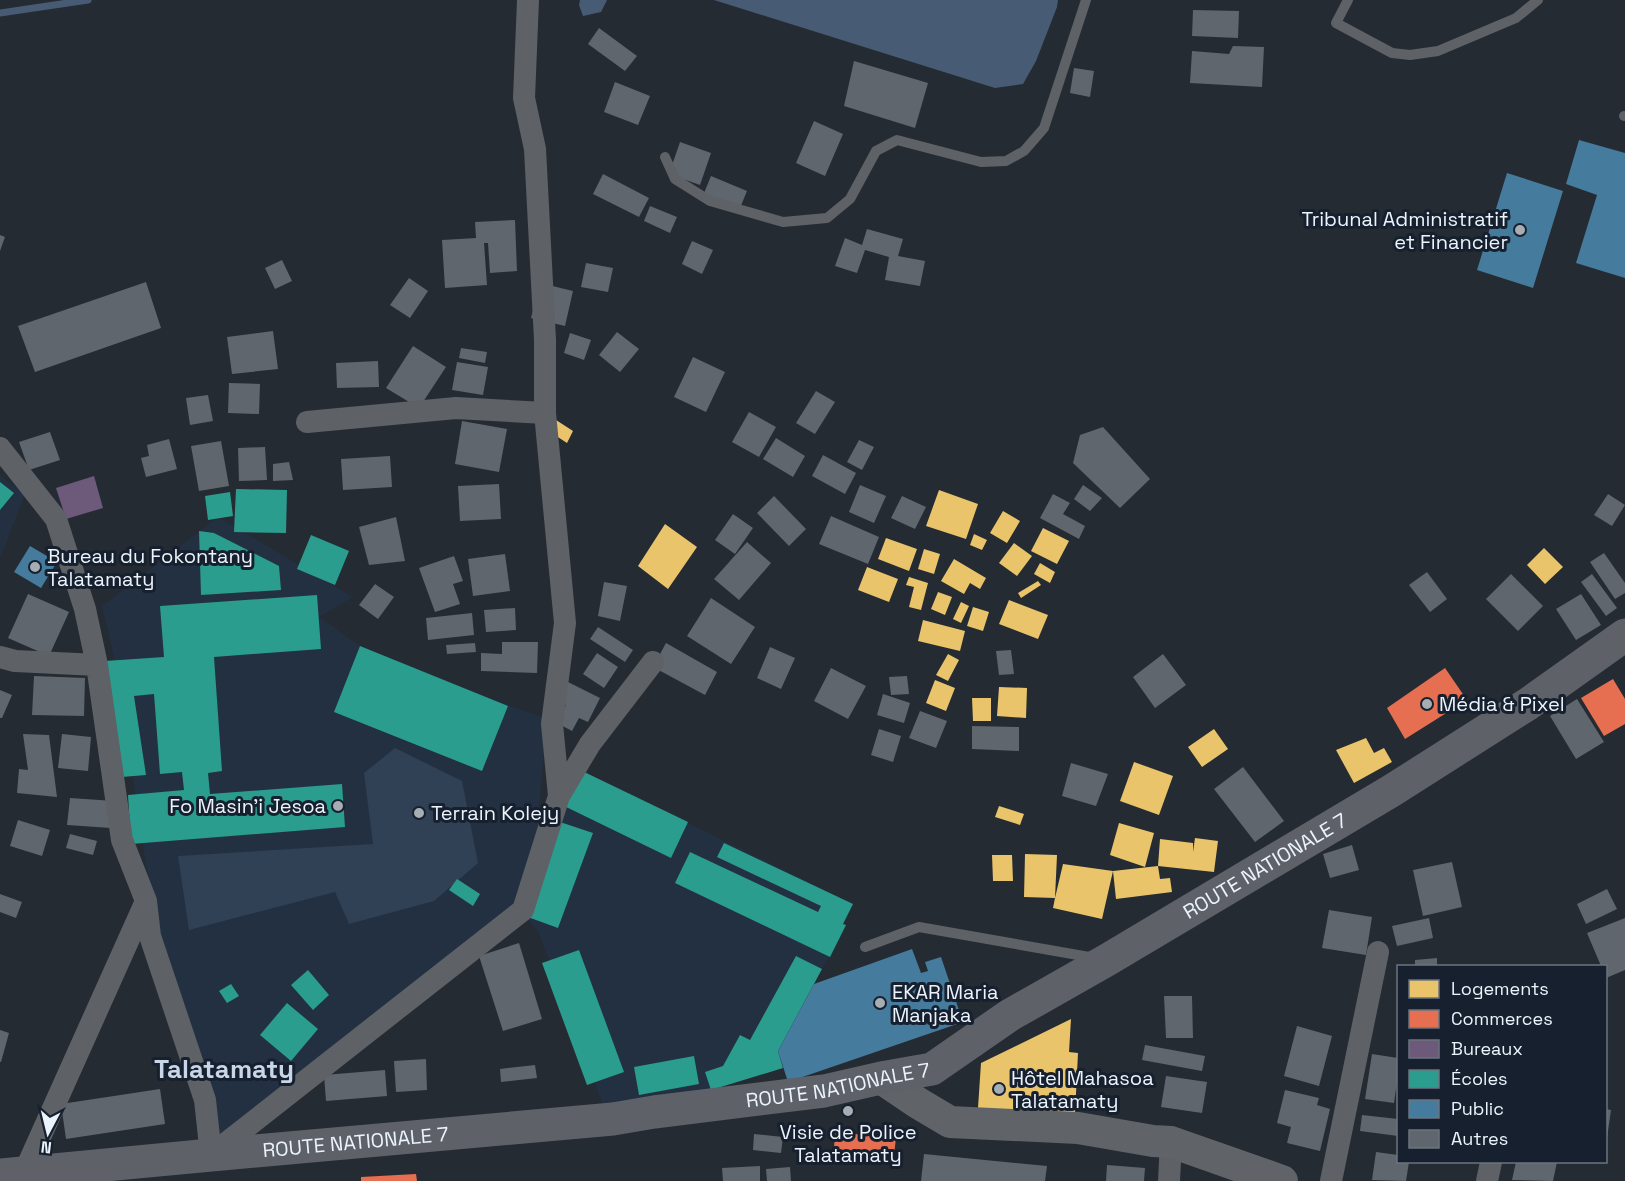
<svg xmlns="http://www.w3.org/2000/svg" width="1625" height="1181" viewBox="0 0 1625 1181" font-family="'Space Grotesk',sans-serif">
	<style>
		.built { fill: #223042 }
		.green { fill: #304155 }
		.water { fill: #485b74 }
		.homes { fill: #e9c46a }
		.shops { fill: #e76f51 }
		.offices { fill: #6d597a }
		.schools { fill: #2a9d8f }
		.public { fill: #457b9d }
		.lines { fill: none; stroke-linecap: round; stroke-linejoin: round }
		.stream { stroke: #485b74; stroke-width: 7 }
		.building { fill: #5f666e }
		.lane { stroke: #5e6165; stroke-width: 10 }
		.street { stroke: #5e6165; stroke-width: 22 }
		.secondary { stroke: #606469; stroke-width: 32 }
		.primary { stroke: #5e6268; stroke-width: 33 }
		.poi-dot { fill: #a6adb5; stroke: #16202e; stroke-width: 2 }
		.labels { text-anchor: middle; stroke-width: 6; stroke-linejoin: round; paint-order: stroke }
		.poi-label { font-size: 20px; fill: #ebf3fc; stroke: #16202e; text-anchor: start }
		.street-label { font-size: 20px; fill: #ebf3fc; stroke: #16202e }
		.district-label { font-size: 26px; font-weight: bold; fill: #c8d6e8; stroke: #16202e }
	</style>
	<rect width="100%" height="100%" fill="#252b32"/>
	<path class="built" d="M0,475L25,495L0,558Z
		M218,517L353,597L319,617L363,648L505,704L547,719L537,833L512,907L216,1141L156,933L117,670L102,606Z
		M578,769L853,904L843,924L846,925L830,957L821,969L778,1051L783,1068L711,1090L605,1110L538,931L525,916Z"/>
	<path class="green" d="M395,748L462,781L478,863L434,901L349,924L335,892L189,930L178,856L373,844L364,773Z"/>
	<path class="water" d="M580,0H607L601,12L583,16L579,5Z
		M714,0H1058L1057,7L1036,61L1023,84L995,88Z"/>
	<path class="homes" d="M556,420L573,431L567,443L550,432Z
		M939,490L978,504L966,539L926,526Z
		M1003,511L1020,521L1007,543L990,533Z
		M665,524L697,547L668,589L638,566Z
		M1043,528L1069,541L1057,564L1031,551Z
		M974,534L987,540L982,550L970,545Z
		M886,538L917,549L909,571L878,559Z
		M1014,543L1032,556L1017,576L999,563Z
		M1544,548L1563,567L1545,584L1527,565Z
		M924,549L940,554L934,574L918,569Z
		M954,559L986,578L980,589L970,583L964,594L941,581Z
		M1040,563L1055,572L1050,583L1034,574Z
		M867,567L898,579L889,602L858,590Z
		M909,577L928,583L921,610L909,607L914,587L906,585Z
		M1038,581L1041,585L1021,598L1018,593Z
		M938,592L952,597L945,615L931,609Z
		M1009,600L1048,615L1038,639L999,624Z
		M961,602L969,606L961,623L953,619Z
		M973,607L989,612L983,631L967,626Z
		M923,620L965,631L960,651L918,641Z
		M948,654L959,660L948,681L936,675Z
		M935,680L955,688L946,711L926,703Z
		M999,687L1027,688L1026,718L997,716Z
		M972,698H991V721H973Z
		M1214,729L1228,749L1202,767L1188,747Z
		M1366,738L1374,753L1384,748L1392,762L1354,783L1336,750Z
		M1134,762L1173,776L1159,815L1120,801Z
		M999,806L1024,814L1020,825L995,817Z
		M1119,823L1154,833L1145,867L1110,855Z
		M1195,838L1218,841L1214,872L1158,866L1160,839L1193,843V852Z
		M1025,854L1057,855L1055,898L1063,864L1113,871L1158,866L1160,879L1170,878L1172,892L1116,899L1113,871L1102,919L1053,908L1055,898L1024,897Z
		M992,855H1012L1013,881H993Z
		M1071,1019L1069,1052L1078,1053L1075,1114L978,1108L981,1063Z"/>
	<path class="shops" d="M1445,668L1467,700L1405,739L1387,708Z
		M1613,679L1625,699V724L1604,736L1581,698Z
		M835,1132L896,1138L894,1155L834,1149Z
		M416,1174L417,1181H361V1177Z"/>
	<path class="offices" d="M94,476L103,508L66,519L56,488Z"/>
	<path class="schools" d="M0,482L14,493L0,510Z
		M236,489L287,490L286,533L234,532Z
		M230,492L233,516L208,520L205,496Z
		M199,531L214,533L279,566L281,590L201,595Z
		M311,535L349,551L335,585L297,569Z
		M317,595L321,649L214,657L222,771L208,773L210,794L342,784L345,827L131,844L128,795L184,790L182,772L160,774L154,694L134,696L146,775L122,777L105,661L164,657L160,606Z
		M360,646L508,706L482,771L334,712Z
		M578,769L688,822L671,858L562,805Z
		M560,822L593,833L558,928L525,916Z
		M724,843L853,904L843,924L846,925L830,957L675,883L690,852L818,912L821,906L717,857Z
		M457,879L480,894L473,906L449,890Z
		M579,950L624,1072L587,1085L542,963Z
		M796,956L822,969L778,1051L783,1068L711,1090L705,1072L723,1066L740,1035L750,1040Z
		M308,970L329,995L313,1010L291,985Z
		M231,984L239,996L227,1003L219,991Z
		M287,1003L318,1029L291,1061L260,1035Z
		M694,1056L699,1084L639,1095L634,1067Z"/>
	<path class="public" d="M1579,140L1625,153V278L1576,263L1597,195L1566,184Z
		M1507,173L1563,191L1533,288L1477,270Z
		M30,546L57,562L41,588L14,572Z
		M912,949L921,973L928,971L925,962L941,957L963,1022L788,1082L778,1051L814,984Z"/>
	<g class="lines">
		<path class="stream" d="M0,13L88,0"/>
	</g>
	<path class="building" d="M1193,10L1239,11L1238,38L1192,36Z
		M599,28L637,56L625,71L588,44Z
		M1233,46L1264,47L1262,87L1190,83L1192,51L1229,54Z
		M854,61L928,83L915,128L844,106Z
		M1074,68L1094,71L1090,97L1070,93Z
		M615,82L650,96L638,125L604,112Z
		M814,121L843,134L825,176L796,163Z
		M680,142L711,153L700,185L669,174Z
		M603,174L649,198L639,217L593,194Z
		M711,176L747,191L738,213L702,198Z
		M650,206L677,217L670,233L644,221Z
		M515,220L517,271L490,273L488,243H484L487,285L445,288L442,240L476,238L475,222Z
		M867,229L903,239L898,256L925,261L920,286L885,280L889,257L865,250L857,273L835,266L845,238L862,245Z
		M0,235L5,237L0,251Z
		M692,241L713,250L702,274L682,264Z
		M282,260L292,281L275,289L265,268Z
		M586,263L613,268L608,292L581,287Z
		M409,278L428,291L410,318L390,305Z
		M146,282L161,328L35,372L18,326Z
		M540,283L573,291L565,326L531,318Z
		M273,331L278,369L232,374L227,337Z
		M617,332L639,349L620,372L599,355Z
		M570,333L591,340L584,360L564,353Z
		M413,346L446,367L419,408L386,388Z
		M461,348L487,352L485,363L459,358Z
		M693,357L725,372L706,412L674,397Z
		M378,361L379,387L337,388L336,363Z
		M457,362L488,367L483,395L452,390Z
		M229,383L260,384L259,414L228,413Z
		M816,391L835,402L815,434L796,423Z
		M208,395L213,421L190,425L186,398Z
		M749,412L776,427L759,457L732,442Z
		M462,421L507,429L499,472L455,464Z
		M1103,427L1150,479L1120,508L1073,463L1080,435Z
		M50,432L60,460L29,470L19,442Z
		M776,438L805,456L793,477L763,459Z
		M169,439L177,469L146,477L141,458L149,456L147,445Z
		M859,440L874,447L862,470L847,462Z
		M221,441L229,486L199,491L191,446Z
		M265,447L267,480L239,481L238,448Z
		M823,455L856,473L845,494L812,476Z
		M390,456L392,487L343,490L341,459Z
		M289,462L293,480L273,481V464Z
		M499,484L501,519L460,521L458,486Z
		M860,485L886,496L874,523L849,512Z
		M1083,485L1102,498L1090,511L1074,499Z
		M1053,494L1070,503L1063,514L1085,526L1079,539L1040,518Z
		M1608,494L1625,505L1612,526L1594,515Z
		M774,496L806,529L789,546L757,513Z
		M902,496L926,507L915,529L891,518Z
		M733,514L753,528L735,554L715,540Z
		M831,516L879,537L868,564L819,544Z
		M396,517L405,561L369,565L359,527Z
		M747,542L771,563L739,600L714,579Z
		M1604,553L1625,583V593L1615,599L1590,562Z
		M505,554L510,591L473,596L468,559Z
		M454,556L463,581L453,584L460,604L435,612L419,568Z
		M1427,572L1447,599L1430,612L1409,585Z
		M1511,574L1543,606L1518,631L1486,599Z
		M1592,574L1617,608L1606,616L1581,582Z
		M604,582L627,586L620,621L598,616Z
		M375,584L394,597L378,619L359,605Z
		M28,594L69,612L49,656L8,638Z
		M1581,594L1601,625L1576,640L1556,609Z
		M711,598L755,627L731,664L687,636Z
		M515,608L516,630L486,632L484,610Z
		M472,613L474,635L428,640L426,618Z
		M598,627L633,650L625,662L590,639Z
		M502,642H538L537,673L481,671V653L502,654Z
		M475,643L476,652L447,654L446,645Z
		M666,643L717,672L705,695L653,667Z
		M770,647L795,658L781,689L757,678Z
		M1011,650L1014,674L999,675L996,651Z
		M597,653L618,667L604,688L583,674Z
		M1163,654L1186,685L1155,708L1133,677Z
		M831,668L866,686L848,719L814,701Z
		M34,676L85,678L84,716L32,715Z
		M907,676L909,694L891,695L889,677Z
		M568,682L600,698L588,722L579,718L572,731L557,723L566,705L559,702Z
		M0,690L12,695L2,718H0Z
		M883,694L910,703L904,723L877,715Z
		M1577,699L1604,742L1576,759L1550,716Z
		M920,711L947,721L936,748L909,738Z
		M972,726L1019,727V751L972,749Z
		M879,729L901,736L893,762L871,755Z
		M23,734L49,735L57,797L17,793L19,769L28,770Z
		M62,734L91,737L88,771L58,768Z
		M1071,763L1108,774L1096,806L1062,796Z
		M1243,767L1284,821L1255,842L1214,789Z
		M70,798L114,801L111,828L67,825Z
		M18,820L50,830L42,856L10,846Z
		M70,834L97,841L93,855L66,848Z
		M1352,845L1359,870L1330,878L1323,854Z
		M1452,862L1462,907L1423,916L1413,870Z
		M1607,889L1617,909L1586,924L1577,904Z
		M0,894L22,902L16,918L0,912Z
		M1329,910L1372,917L1366,955L1322,948Z
		M1429,918L1433,938L1397,946L1392,926Z
		M1625,918V970L1606,978V966H1601L1587,933Z
		M519,943L542,1019L503,1031L479,956Z
		M1437,958V966H1415V960Z
		M1164,996H1192L1193,1038H1166Z
		M1297,1026L1332,1036L1319,1086L1284,1076Z
		M0,1030L9,1033L1,1062H0Z
		M1145,1045L1205,1056L1202,1071L1142,1060Z
		M1372,1054L1398,1058V1075L1394,1103L1365,1099Z
		M426,1059L427,1090L396,1092L394,1061Z
		M535,1065L537,1078L501,1082L500,1069Z
		M385,1070L387,1096L326,1101L324,1075Z
		M1166,1076L1207,1082L1202,1113L1161,1107Z
		M160,1089L165,1124L66,1139L61,1104Z
		M1285,1090L1319,1098L1317,1105L1330,1109L1320,1151L1287,1143L1291,1127L1277,1123Z
		M1606,1109L1611,1110L1607,1138H1606Z
		M1362,1115L1398,1119V1136L1360,1131Z
		M754,1134L783,1137L781,1153L753,1150Z
		M1376,1152L1398,1155V1162H1409L1406,1181L1372,1180Z
		M924,1154L1047,1166L1045,1181H921Z
		M1516,1162H1557L1553,1181L1512,1180Z
		M1107,1165L1145,1168L1144,1181H1106Z
		M760,1166V1181H723L722,1168Z
		M790,1167L791,1181H767L766,1169Z"/>
	<g class="lines">
		<path class="lane" d="M1348,0L1336,23L1392,53L1410,55L1438,51L1516,18L1538,0
			M1624,116H1625
			M665,157L675,179L710,201L783,222L827,218L850,199L876,151L897,140L981,162L1006,161L1024,151L1044,128L1086,0
			M865,947L919,927L1095,958"/>
		<path class="street" d="M307,422L456,408L545,413
			M0,448L56,519L85,609L97,665L122,840L146,901L150,936L205,1100L211,1155
			M0,657L15,661L97,665
			M559,796L590,744L653,662
			M211,1155L523,910L559,796L552,724L565,623L545,413V340L535,149L524,98L528,0
			M24,1173L146,901
			M1169,1181L1171,1142
			M1331,1181L1378,952
			M1487,1181L1491,1162"/>
		<path class="secondary" d="M881,1078L918,1103L950,1122L1078,1128L1153,1141L1171,1142L1282,1181"/>
		<path class="primary" id="s1" d="M0,1175L211,1155L613,1119L654,1112L824,1091L881,1078L932,1069L1010,1015L1107,960L1391,791L1528,704L1625,635"/>
	</g>
	<g class="poi-dot">
		<circle cx="1520" cy="230" r="6"/>
		<circle cx="35" cy="567" r="6"/>
		<circle cx="1427" cy="704" r="6"/>
		<circle cx="338" cy="806" r="6"/>
		<circle cx="419" cy="813" r="6"/>
		<circle cx="880" cy="1003" r="6"/>
		<circle cx="999" cy="1089" r="6"/>
		<circle cx="848" cy="1111" r="6"/>
	</g>
	<g class="labels">
		<g class="poi-label">
			<text x="1508" y="226" text-anchor="end">Tribunal Administratif<tspan x="1508" dy="23">et Financier</tspan></text>
			<text x="47" y="563">Bureau du Fokontany<tspan x="47" dy="23">Talatamaty</tspan></text>
			<text x="1439" y="711">Média &amp; Pixel</text>
			<text x="326" y="813" text-anchor="end">Fo Masin'i Jesoa</text>
			<text x="431" y="820">Terrain Kolejy</text>
			<text x="892" y="999">EKAR Maria<tspan x="892" dy="23">Manjaka</tspan></text>
			<text x="1011" y="1085">Hôtel Mahasoa<tspan x="1011" dy="23">Talatamaty</tspan></text>
			<text x="848" y="1139" text-anchor="middle">Visie de Police<tspan x="848" dy="23">Talatamaty</tspan></text>
		</g>
		<g class="street-label">
			<text dy="7" stroke="none"><textPath href="#s1" startOffset="1329">ROUTE NATIONALE 7</textPath></text>
			<text dy="7" stroke="none"><textPath href="#s1" startOffset="843">ROUTE NATIONALE 7</textPath></text>
			<text dy="7" stroke="none"><textPath href="#s1" startOffset="357">ROUTE NATIONALE 7</textPath></text>
		</g>
		<g class="district-label">
			<text x="224" y="1078">Talatamaty</text>
		</g>
	</g>
	<rect x="1397" y="965" width="210" height="198" fill="#16202e" stroke="#6b7480" stroke-width="1.5"/>
	<rect x="1409" y="980" width="30" height="18" fill="#e9c46a" stroke="#6b7480" stroke-width="1.5"/>
	<text x="1451" y="995" font-size="18" fill="#ebf3fc">Logements</text>
	<rect x="1409" y="1010" width="30" height="18" fill="#e76f51" stroke="#6b7480" stroke-width="1.5"/>
	<text x="1451" y="1025" font-size="18" fill="#ebf3fc">Commerces</text>
	<rect x="1409" y="1040" width="30" height="18" fill="#6d597a" stroke="#6b7480" stroke-width="1.5"/>
	<text x="1451" y="1055" font-size="18" fill="#ebf3fc">Bureaux</text>
	<rect x="1409" y="1070" width="30" height="18" fill="#2a9d8f" stroke="#6b7480" stroke-width="1.5"/>
	<text x="1451" y="1085" font-size="18" fill="#ebf3fc">Écoles</text>
	<rect x="1409" y="1100" width="30" height="18" fill="#457b9d" stroke="#6b7480" stroke-width="1.5"/>
	<text x="1451" y="1115" font-size="18" fill="#ebf3fc">Public</text>
	<rect x="1409" y="1130" width="30" height="18" fill="#5f666e" stroke="#6b7480" stroke-width="1.5"/>
	<text x="1451" y="1145" font-size="18" fill="#ebf3fc">Autres</text>
	<g transform="translate(48 1133) rotate(187)" stroke="#16202e" stroke-width="4.5" paint-order="stroke">
	<path d="M0-4.5L10 22L0 15L-10 22Z" fill="#ebf3fc"/>
	<text y="-9" font-size="16" font-weight="bold" text-anchor="middle" fill="#ebf3fc">N</text>
	</g>
</svg>
